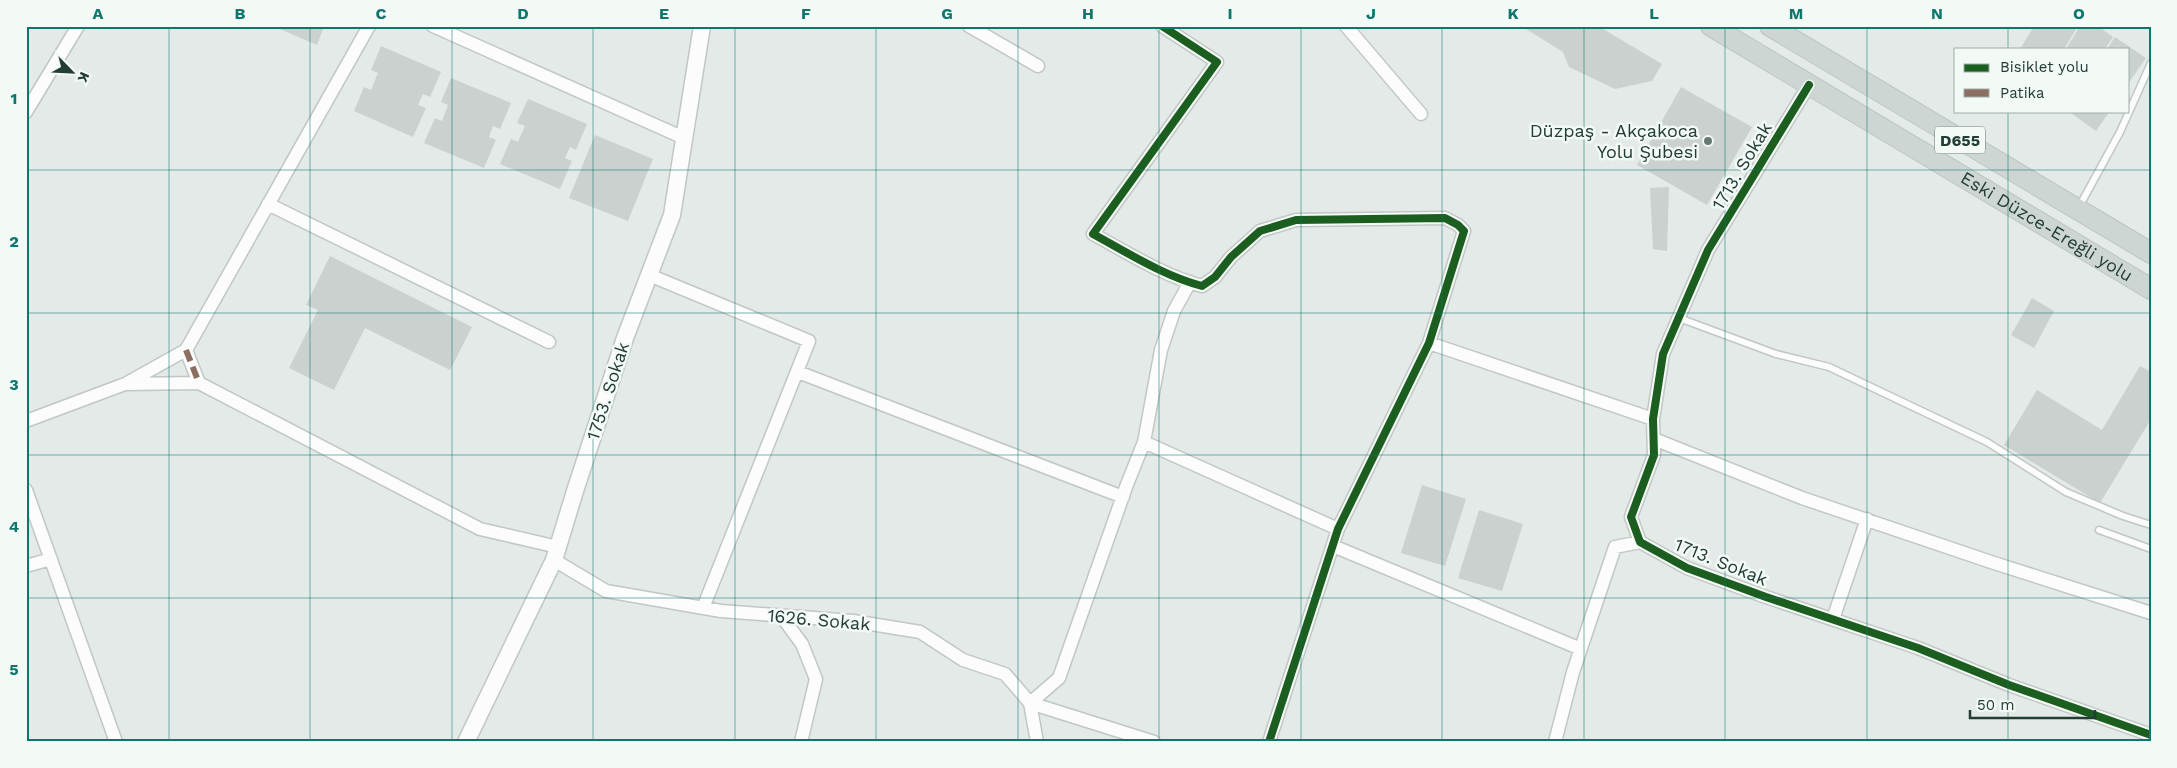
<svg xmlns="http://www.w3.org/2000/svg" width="2177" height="768" viewBox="0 0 2177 768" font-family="'Work Sans',sans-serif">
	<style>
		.building { fill: #cbd1ce }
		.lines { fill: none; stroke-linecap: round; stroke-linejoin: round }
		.service-casing { stroke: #c1c7c4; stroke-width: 9 }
		.minor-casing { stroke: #c1c7c4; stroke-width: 15 }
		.tertiary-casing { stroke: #c1c7c4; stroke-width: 19 }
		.primary-casing { stroke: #bdc6c2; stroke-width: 22 }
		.service { stroke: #fbfcfb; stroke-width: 6 }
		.minor { stroke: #fbfcfb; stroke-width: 12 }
		.tertiary { stroke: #fbfcfb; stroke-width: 16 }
		.primary { stroke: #cdd6d3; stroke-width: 20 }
		.quiet { stroke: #8d6e63; stroke-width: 6; stroke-dasharray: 12 6; stroke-linecap: butt }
		.cycleway-casing { stroke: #f3f9f5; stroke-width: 11 }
		.cycleway { stroke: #1b5e20; stroke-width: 8 }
		.grid { fill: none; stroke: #0f766e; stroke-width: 1; stroke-opacity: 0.55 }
		.poi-dot { fill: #667a73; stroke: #f3f9f5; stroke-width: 2 }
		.labels { text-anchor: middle; stroke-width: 5; stroke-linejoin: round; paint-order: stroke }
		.shield { fill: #f3f9f5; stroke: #61756f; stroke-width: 1 }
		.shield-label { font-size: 16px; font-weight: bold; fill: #223d35 }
		.poi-label { font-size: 18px; fill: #223d35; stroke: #f3f9f5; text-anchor: end }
		.street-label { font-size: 18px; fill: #223d35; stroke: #f3f9f5 }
		.neatline { fill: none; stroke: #0f766e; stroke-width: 2 }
		.grid-label { font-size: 16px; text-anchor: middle; font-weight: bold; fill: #0f766e }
	</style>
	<rect width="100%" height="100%" fill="#e4eae7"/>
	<path class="building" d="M273,26H324L317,45Z
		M1521,26H1598L1662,64L1652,81L1615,89L1569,67L1563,52Z
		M2034,26H2078L2064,49H2020Z
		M2080,26H2098L2113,37L2105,49H2066Z
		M2115,37L2146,58L2128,84V49H2107Z
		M381,46L441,72L430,97L423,94L418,105L426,108L413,137L354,111L364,87L371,90L378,73L371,70Z
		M451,78L511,103L500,129L493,126L489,137L496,140L484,168L424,143L435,118L442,121L448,105L441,102Z
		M1681,87L1752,127L1707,205L1637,165Z
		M528,99L587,124L576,150L570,147L565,158L572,161L560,189L500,164L511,139L518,142L525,126L517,123Z
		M2068,111H2110L2096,131Z
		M595,135L653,159L628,221L569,198Z
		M1669,187L1667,251L1653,249L1650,188Z
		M330,256L472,327L450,370L365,328L334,390L289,368L318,310L306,305Z
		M2032,298L2054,311L2034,348L2011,335Z
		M2140,366L2151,372V419L2100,503L2004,445L2037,390L2102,430Z
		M1422,485L1466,499L1445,566L1401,553Z
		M1479,510L1523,524L1502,591L1458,578Z"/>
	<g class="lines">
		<defs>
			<path id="service" d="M2079,207L2120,132L2151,63
				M1679,318L1776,354L1829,367L1987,442L2066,492L2123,516L2151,525
				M2099,530L2151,549"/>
			<path id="minor" d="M433,26L684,138
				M969,26L1038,66
				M1162,26L1217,62L1093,234C1128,253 1164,276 1202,286L1215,277L1231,257L1260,231L1296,220L1445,218L1458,225L1464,231L1429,343L1338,529L1269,742
				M1346,26L1421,114
				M1809,85L1708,250L1663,354L1653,419L1654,455L1631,517L1640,542L1687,568L1766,597L1918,648L2009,685L2151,735
				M26,112L78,26
				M268,204L549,342
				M649,275L809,341L703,608
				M1429,343L1653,419
				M186,350L199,383
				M798,372L1123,497
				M127,383L186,350L369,26
				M26,421L125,384L199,383L480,529L558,547
				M1654,439L1802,498L1994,563L2151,613
				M1144,442L1338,529
				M26,490L116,742
				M1333,546L1581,649
				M554,560L606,591L721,611L853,621L920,632L963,660L1005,674L1030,703L1037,742
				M26,566L51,559
				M782,617L802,644L816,679L801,742
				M1833,619L1867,519
				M1030,703L1059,678L1126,487L1144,442L1161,350L1174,311L1190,282
				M1030,703L1154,742
				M1555,742L1573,672L1615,547L1640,542"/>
			<path id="tertiary" d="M466,742L554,560L575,491L625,338L672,215L702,26"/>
			<g id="primary">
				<path id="s1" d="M1711,26L2151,289"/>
				<path d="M1770,26L2151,253"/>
			</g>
		</defs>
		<use href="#service" class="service-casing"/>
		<use href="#minor" class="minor-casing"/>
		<use href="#tertiary" class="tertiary-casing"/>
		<use href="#primary" class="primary-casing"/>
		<use href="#service" class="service"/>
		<use href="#minor" class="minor"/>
		<use href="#tertiary" class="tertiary"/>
		<use href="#primary" class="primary"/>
		<path class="quiet" d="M186,350L199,383"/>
		<defs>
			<path id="cycleway" d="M1162,26L1217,62L1093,234C1128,253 1164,276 1202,286L1215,277L1231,257L1260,231L1296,220L1445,218L1458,225L1464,231L1429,343L1338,529L1269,742
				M1809,85L1708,250L1663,354L1653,419L1654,455L1631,517L1640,542L1687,568L1766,597L1918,648L2009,685L2151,735"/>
		</defs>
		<use href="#cycleway" class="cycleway-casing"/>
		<use href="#cycleway" class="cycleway"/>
	</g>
	<path class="grid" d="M169,26V742M310,26V742M452,26V742M593,26V742M735,26V742M876,26V742M1018,26V742M1159,26V742M1301,26V742M1442,26V742M1584,26V742M1725,26V742M1867,26V742M2008,26V49M2008,111V742M26,170H2151M26,313H2151M26,455H2151M26,598H2151"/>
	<circle class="poi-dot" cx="1708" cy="141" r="5"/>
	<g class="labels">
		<rect class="shield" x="1935" y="126.5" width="50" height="27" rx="4"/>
		<g class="shield-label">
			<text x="1960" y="146">D655</text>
		</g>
		<g class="poi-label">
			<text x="1698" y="137">Düzpaş - Akçakoca<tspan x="1698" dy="21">Yolu Şubesi</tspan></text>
		</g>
		<g class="street-label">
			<text transform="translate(1742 166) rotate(-59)" y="6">1713. Sokak</text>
			<text dy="6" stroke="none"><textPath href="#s1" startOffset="391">Eski Düzce-Ereğli yolu</textPath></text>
			<text transform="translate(608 391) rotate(-72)" y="6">1753. Sokak</text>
			<text transform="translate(1721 562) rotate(22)" y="6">1713. Sokak</text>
			<text transform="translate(819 620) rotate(5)" y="6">1626. Sokak</text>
		</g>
	</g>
	<rect width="2177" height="768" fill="none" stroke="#f3f9f5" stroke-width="55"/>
	<rect x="1954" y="48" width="175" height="65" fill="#f3f9f5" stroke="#9faea8"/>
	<rect x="1964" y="64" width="25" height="8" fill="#1b5e20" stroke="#9faea8"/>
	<text x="2000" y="72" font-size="15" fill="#223d35">Bisiklet yolu</text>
	<rect x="1964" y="89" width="25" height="8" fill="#8d6e63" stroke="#9faea8"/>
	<text x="2000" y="98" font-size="15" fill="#223d35">Patika</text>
	<g transform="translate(72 72) rotate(114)" stroke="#f3f9f5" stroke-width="4" paint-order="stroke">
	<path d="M0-4L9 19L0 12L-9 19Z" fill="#223d35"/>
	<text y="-8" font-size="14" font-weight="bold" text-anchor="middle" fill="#223d35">K</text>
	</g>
	<path d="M1970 710v8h125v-8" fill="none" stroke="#223d35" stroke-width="2.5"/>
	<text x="1977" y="710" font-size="15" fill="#223d35" stroke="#f3f9f5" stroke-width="4" paint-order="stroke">50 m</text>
	<rect x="28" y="28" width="2122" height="712" class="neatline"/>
	<g class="grid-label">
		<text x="98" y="19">A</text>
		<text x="240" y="19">B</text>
		<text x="381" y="19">C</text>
		<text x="523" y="19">D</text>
		<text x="664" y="19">E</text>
		<text x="806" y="19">F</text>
		<text x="947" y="19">G</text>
		<text x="1088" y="19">H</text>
		<text x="1230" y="19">I</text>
		<text x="1371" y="19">J</text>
		<text x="1513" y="19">K</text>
		<text x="1654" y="19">L</text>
		<text x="1796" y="19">M</text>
		<text x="1937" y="19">N</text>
		<text x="2079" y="19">O</text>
		<text x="14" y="104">1</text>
		<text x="14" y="247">2</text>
		<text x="14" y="390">3</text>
		<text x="14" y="532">4</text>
		<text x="14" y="675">5</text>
	</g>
</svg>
